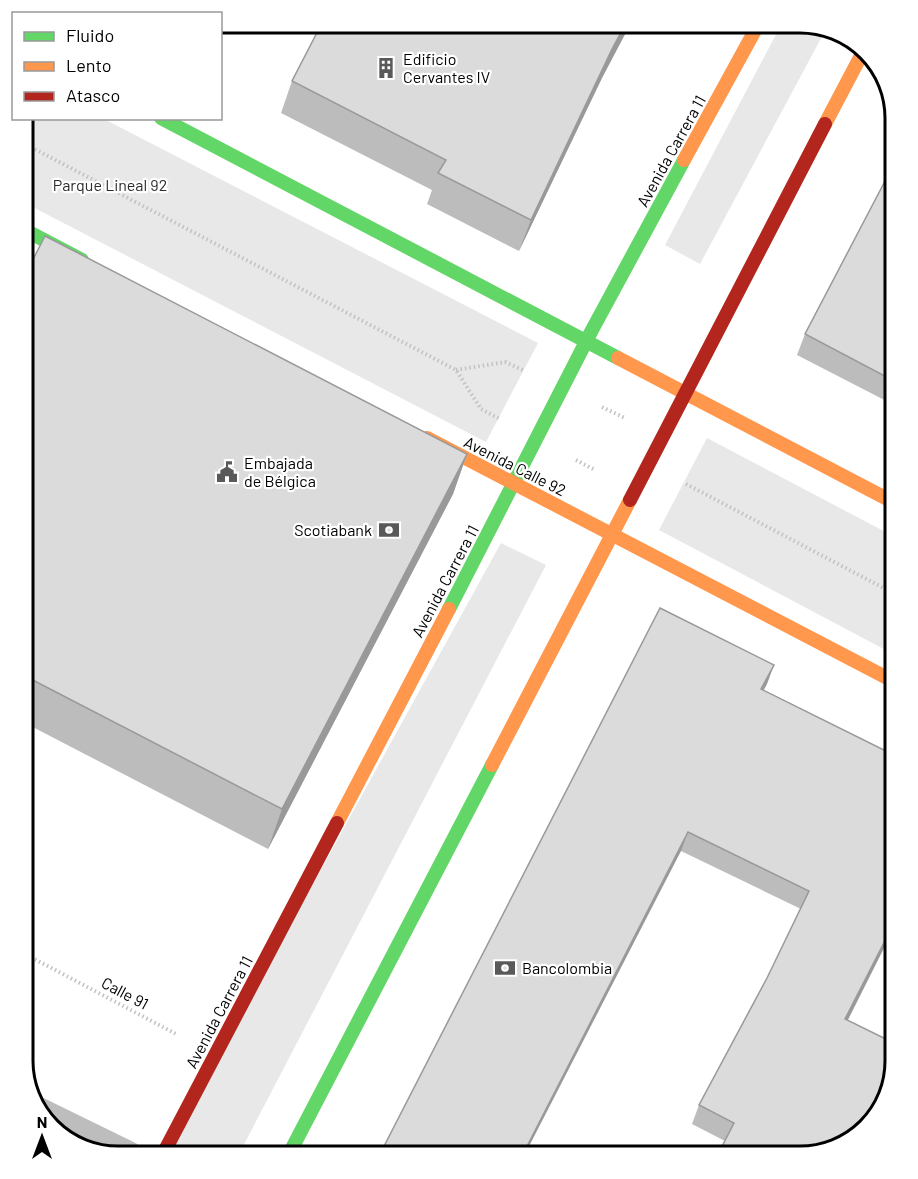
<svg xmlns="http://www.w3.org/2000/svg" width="918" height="1179" viewBox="0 0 918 1179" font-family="Barlow,sans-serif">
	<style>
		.green { fill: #e8e8e8 }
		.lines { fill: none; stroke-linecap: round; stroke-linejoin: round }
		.path { stroke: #c2c2c2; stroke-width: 4; stroke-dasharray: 1.5 3; stroke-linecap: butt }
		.lane { stroke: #bdbdbd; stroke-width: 30 }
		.fast { stroke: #63d668; stroke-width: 14 }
		.slow { stroke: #ff974d; stroke-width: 14 }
		.jam { stroke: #b3261e; stroke-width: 14 }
		.wall { fill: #bcbcbc }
		.shaded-wall { fill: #999 }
		.building { fill: #dbdbdb; stroke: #999; stroke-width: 1.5 }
		.labels { text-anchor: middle; stroke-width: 4.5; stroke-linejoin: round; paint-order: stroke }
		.poi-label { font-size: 16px; fill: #000; stroke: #fff; text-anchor: start }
		.street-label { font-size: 16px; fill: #000; stroke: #fff }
		.park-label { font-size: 16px; fill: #2c2c2c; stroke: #fff }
		.rim { fill: none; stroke: #000; stroke-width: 3 }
	</style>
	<rect width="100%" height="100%" fill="#fff"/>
	<path class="green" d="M782,23H806L826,29L700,264L665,245Z
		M23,119H104L538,343L486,442L23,202Z
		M707,438L895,537V655L659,530Z
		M501,543L546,565L238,1156H163Z"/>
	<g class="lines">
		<path class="path" d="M23,143L456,370L481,409L500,419
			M456,370L505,362L525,371
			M602,407L625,418
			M576,460L595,470
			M686,484L895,594
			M23,953L178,1035"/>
		<path class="lane" d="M38,1112L128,1156"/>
		<path class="fast" d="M161,118L618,358
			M23,229L82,260
			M449,609L592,330L684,160
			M288,1156L492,765"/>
		<path class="slow" d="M825,124L864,50
			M684,160L759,23
			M618,358L895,503
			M427,438L895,682
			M492,765L630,500
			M337,823L449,609"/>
		<path class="jam" d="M630,500L825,124
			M162,1156L337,823"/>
	</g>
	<path class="wall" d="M601,80L519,251L427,204L432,190L281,113L292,81Z
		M896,160V406L797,355L805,334Z
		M23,279L467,454L453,494L268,849L23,722Z
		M767,684L763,690L896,756V924L848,1020L725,1141L692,1124L699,1105L767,978L801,909L681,851L379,1156Z"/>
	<path class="shaded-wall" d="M626,23H631L601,80L519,251L531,220L612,49Z
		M467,454L453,494L268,849L282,809Z
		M774,665L767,684L754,708L761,689Z
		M688,832L681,851L524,1156H522Z
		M896,919V924L839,1037L845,1019Z"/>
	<path class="building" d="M322,23H626L612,49L531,220L438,173L446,160L292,81Z
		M896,160V382L805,334Z
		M45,236L467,454L282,809L23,675V279Z
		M660,608L774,665L761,689L896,756V919L845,1019L896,1044V1061L883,1108L853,1141L800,1156H717L734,1123L699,1105L767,978L809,891L688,832L522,1156H379Z
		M49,1123L61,1130L59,1133Z"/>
	<defs>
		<symbol id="building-bare" viewBox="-9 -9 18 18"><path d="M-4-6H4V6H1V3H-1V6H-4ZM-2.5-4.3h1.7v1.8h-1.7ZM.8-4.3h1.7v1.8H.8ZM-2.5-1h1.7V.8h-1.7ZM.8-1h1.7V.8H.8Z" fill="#595959" stroke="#fff" stroke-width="2.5" paint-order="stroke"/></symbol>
		<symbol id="civic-bare" viewBox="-9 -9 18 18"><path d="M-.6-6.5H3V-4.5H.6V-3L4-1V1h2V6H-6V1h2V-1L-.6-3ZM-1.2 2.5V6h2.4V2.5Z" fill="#595959" stroke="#fff" stroke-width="2.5" paint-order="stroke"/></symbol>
		<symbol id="bank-bare" viewBox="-9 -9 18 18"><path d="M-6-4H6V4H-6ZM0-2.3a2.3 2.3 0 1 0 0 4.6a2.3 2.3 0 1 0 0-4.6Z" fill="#595959" stroke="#fff" stroke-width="2.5" paint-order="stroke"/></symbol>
	</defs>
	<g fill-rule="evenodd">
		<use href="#building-bare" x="371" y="53" width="30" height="30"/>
		<use href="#civic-bare" x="212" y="457" width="30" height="30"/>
		<use href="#bank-bare" x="374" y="515" width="30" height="30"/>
		<use href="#bank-bare" x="490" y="953" width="30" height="30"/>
	</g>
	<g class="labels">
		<g class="poi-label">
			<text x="403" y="65">Edificio<tspan x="403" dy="18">Cervantes IV</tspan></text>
			<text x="244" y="469">Embajada<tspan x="244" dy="18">de Bélgica</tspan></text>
			<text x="372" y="536" text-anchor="end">Scotiabank</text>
			<text x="522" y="974">Bancolombia</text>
		</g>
		<g class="street-label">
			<text transform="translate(671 151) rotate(-61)" y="6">Avenida Carrera 11</text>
			<text transform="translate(515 466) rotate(27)" y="6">Avenida Calle 92</text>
			<text transform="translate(445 581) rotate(-62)" y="6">Avenida Carrera 11</text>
			<text transform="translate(125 993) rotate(28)" y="6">Calle 91</text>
			<text transform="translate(219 1012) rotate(-62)" y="6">Avenida Carrera 11</text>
		</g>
		<g class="park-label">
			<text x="110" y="191">Parque Lineal 92</text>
		</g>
	</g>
	<path d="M0 0H918V1179H0ZM118 33H800A85 85 0 0 1 885 118V1061A85 85 0 0 1 800 1146H118A85 85 0 0 1 33 1061V118A85 85 0 0 1 118 33Z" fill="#fff" fill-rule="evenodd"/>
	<path class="rim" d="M118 33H800A85 85 0 0 1 885 118V1061A85 85 0 0 1 800 1146H118A85 85 0 0 1 33 1061V118A85 85 0 0 1 118 33Z"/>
	<rect x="12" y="12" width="210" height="108" fill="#ffffff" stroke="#999999" stroke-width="1.5"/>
	<rect x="24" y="32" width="30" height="9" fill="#63d668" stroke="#999999" stroke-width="1.5"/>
	<text x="66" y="42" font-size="18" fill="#000000">Fluido</text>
	<rect x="24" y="62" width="30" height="9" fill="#ff974d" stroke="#999999" stroke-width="1.5"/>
	<text x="66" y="72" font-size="18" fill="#000000">Lento</text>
	<rect x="24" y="92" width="30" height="9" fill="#b3261e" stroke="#999999" stroke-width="1.5"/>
	<text x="66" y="102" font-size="18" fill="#000000">Atasco</text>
	<g transform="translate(42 1137)" stroke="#ffffff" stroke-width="4.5" paint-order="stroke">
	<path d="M0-4.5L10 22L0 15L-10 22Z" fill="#000000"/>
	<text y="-9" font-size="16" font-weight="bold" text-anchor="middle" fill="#000000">N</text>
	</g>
</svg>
